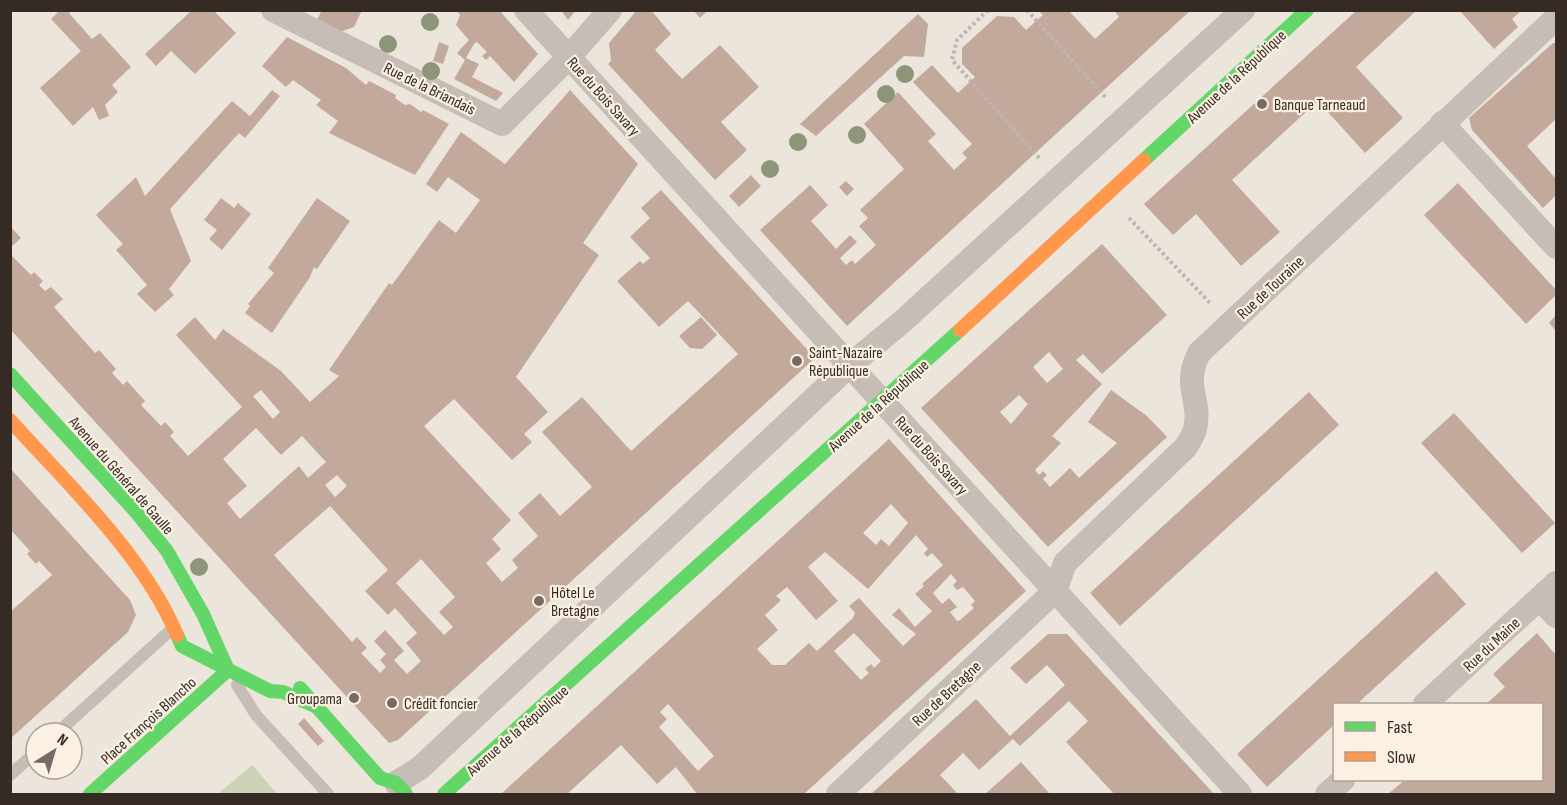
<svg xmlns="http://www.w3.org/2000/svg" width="1567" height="805" viewBox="0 0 1567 805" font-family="'Sofia Sans Condensed',sans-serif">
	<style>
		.green { fill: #ccd2b4 }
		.building { fill: #c2a99c; fill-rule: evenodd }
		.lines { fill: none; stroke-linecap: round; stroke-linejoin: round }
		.path { stroke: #beb6ae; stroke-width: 4; stroke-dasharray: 3 3; stroke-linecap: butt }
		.lane { stroke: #c5bdb6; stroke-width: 12 }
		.street { stroke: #c5bdb6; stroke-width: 24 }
		.fast { stroke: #63d668; stroke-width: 14 }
		.slow { stroke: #ff974d; stroke-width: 14 }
		.tree { fill: #8e9678 }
		.poi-dot { fill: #756b64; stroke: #fbf0e2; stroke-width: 2 }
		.labels { text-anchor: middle; stroke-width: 4.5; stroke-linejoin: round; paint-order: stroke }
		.street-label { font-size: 16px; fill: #352a24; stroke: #fbf0e2 }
		.poi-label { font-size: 16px; fill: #352a24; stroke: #fbf0e2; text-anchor: start }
	</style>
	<rect width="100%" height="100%" fill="#ece5dc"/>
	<path class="green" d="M252,765L277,794H218Z"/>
	<path class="building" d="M60,10H71L69,13L92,39L100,33L131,67L112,85L118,92L105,105L109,116L99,120L93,107L73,126L40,88L81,51L51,19Z
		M192,10H213L236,33L195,74L171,51L156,66L145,54Z
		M322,10H362L354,27L340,32L317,20Z
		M456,10H499L538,54L514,82L490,56L486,60L482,56L487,52L477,42L474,44L466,58L479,64L472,77L503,93L496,101L454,79L465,60L457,53L469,40L456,25L460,15Z
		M561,10H576L568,20Z
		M637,10H651L671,34L655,50L682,79L720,45L759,87L721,122L747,150L715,180L608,64L611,61L609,43Z
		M693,10H708L700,18Z
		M1038,10H1072L1070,12L1095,39L1119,17L1114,10H1191L847,326L760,230L810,185L828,205L811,221L836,249L850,235L857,242L840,258L846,265L852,260L855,264L876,245L859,226L868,218L860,210L904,169L864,124L898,92L936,134L928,141L954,170L967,158L962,153L972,144L913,82L932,65L958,93L975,77L962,64V48L997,16L1014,17L1026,30L1043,15Z
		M1357,10H1417L1356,67L1403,118L1365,153L1318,101L1232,180L1280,232L1241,266L1196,214L1173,235L1144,204Z
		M1459,10H1522L1512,19L1518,27L1494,49Z
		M918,14L928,24L924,57L904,56L816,136L800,124Z
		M287,37L346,68L366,85L369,81L396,95L395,98L405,105L410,104L421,112L423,110L449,124L415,175L329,133L338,121L316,105L321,100L293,80L286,87L262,66Z
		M439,42L449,46L443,64L433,61Z
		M1553,43H1556V119L1527,146L1556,179V195L1543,208L1472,130L1469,118Z
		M272,90L280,96L245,138L239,133L170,209L191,261L169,289L174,295L155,312L137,294L147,285L116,250L123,244L96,215L136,177L145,196L232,101L250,116Z
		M570,90L638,164L583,243L599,255L516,377L548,412L524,434L532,442L512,460L454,399L424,426L511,520L492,539L501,549L486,563L502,582L518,568L512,560L538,536L518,513L540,493L560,516L592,487L542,432L582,397L631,451L738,354L688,301L659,327L617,281L640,261L643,264L650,258L630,237L650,218L641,208L661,190L815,358L398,740L389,743L10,329V254L31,275L34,272L43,281L39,285L45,291L51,287L63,299L54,307L95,353L99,350L116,369L112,373L123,385L127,381L145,401L141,405L161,426L165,422L174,432L170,436L188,456L242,407L176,335L195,317L215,340L223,329L281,371L310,402L339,376L329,370L389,283L392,285L439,220L456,233L480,200L448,177L437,192L426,184L461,132L505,164ZM261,390L280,412L273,419L253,396ZM256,428L281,455L302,436L326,462L308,478L299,466L240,519L227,503L247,486L223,459ZM337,475L347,486L335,497L325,485ZM330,506L388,570L365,591L388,615L395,608L417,633L406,643L421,661L407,674L394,660L404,651L385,630L374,641L386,654L380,660L386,667L380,673L361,653L367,648L357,637L352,642L274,555ZM421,559L455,597L439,612L453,627L444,635L396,583Z
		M751,175L761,186L739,207L729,196Z
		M846,181L854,189L847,196L839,187Z
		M1458,183L1556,290V295L1526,324L1424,215Z
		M221,198L234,208L238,203L251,214L222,250L209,239L217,230L204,220Z
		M317,198L350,221L317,269L314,267L310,277L272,333L245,313L250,306L248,304L274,273L268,268Z
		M10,226L21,238L10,248Z
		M1102,244L1167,315L1102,374L1083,354L1076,360L1102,384L1052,436L1061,443L1035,470L1039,475L1043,471L1047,475L1043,479L1050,487L1070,468L1079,478L1117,443L1088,422L1111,390L1147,416L1167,437L1048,547L921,408ZM1049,352L1063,369L1047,383L1033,367ZM1019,395L1028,404L1011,424L1000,412Z
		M1556,315V331L1549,323Z
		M701,317L717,335L702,349L690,348L679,336Z
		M1309,392L1339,425L1120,626L1090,593Z
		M1454,413L1555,523L1522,553L1421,443Z
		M889,439L1026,591L944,666L804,794H697L676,767L657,784L621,745L567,794H501ZM891,504L908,523L889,546L881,539L876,545L863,533ZM916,535L928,549L924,553L927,557L932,553L943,565L922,584L924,586L915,594L932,611L915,627L899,608L892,615L916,634L903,646L859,598L849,606L855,613L853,618L817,651L809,643L785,665H772L757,649L778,630L765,615L781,600L776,596L787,587L816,620L838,601L808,567L825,552L868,589ZM951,574L957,581L953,585L957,590L963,587L975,601L971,605L974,608L960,620L957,621L950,612L957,607L949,598L942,604L933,593ZM854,633L881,661L874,668L871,664L865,669L869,673L861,680L834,651ZM668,704L714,756L698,771L659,727L667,719L660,712Z
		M10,468L130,600L136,615L128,632L10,739V612L52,575L39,561L36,564L27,554L30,551L10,529Z
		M1436,571L1466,604L1357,704H1334V725L1267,787L1237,754Z
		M1537,633L1556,655V794H1388L1405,780H1542V705L1486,704L1505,687L1493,674Z
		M1048,634H1067L1214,794H1114L1066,742L1088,721L1069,701L1020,746L1013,739L979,770L963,753L940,775L958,794H871L976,699L1010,736L1065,685L1047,665L1026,684L1010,668Z
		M304,718L324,741L318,746L298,724Z
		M1021,762L1049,793L1048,794H985Z"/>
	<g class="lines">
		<path class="path" d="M988,10L957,40L952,60L1041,160
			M1027,10L1107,99
			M1129,218L1211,304"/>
		<path class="lane" d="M237,685L256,715L328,794
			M57,733L172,629
			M10,775L36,752"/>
		<path class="street" d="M273,10L502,124L569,57L610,10
			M526,10L1240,794
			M1442,123L1556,247
			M1540,599L1556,616
			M1425,704L1556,583
			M396,783L420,768L850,365L903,321L1243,10
			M838,794L1055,591L1065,563L1186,447C1189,441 1194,435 1195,429C1202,400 1182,387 1199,353L1556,18
			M1327,794L1343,780"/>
		<path class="fast" d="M1144,160L1307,10
			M10,374L136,512L167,551L203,614L228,670
			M177,635L182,646L270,691L283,692L313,705
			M300,688L380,778L396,783L406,794
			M90,794L228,670
			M444,794L960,330"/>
		<path class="slow" d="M960,330L1144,160
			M10,420C68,485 143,554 177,635"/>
	</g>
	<g class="tree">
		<circle cx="430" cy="22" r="9"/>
		<circle cx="388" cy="44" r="9"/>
		<circle cx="431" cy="71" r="9"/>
		<circle cx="905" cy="74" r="9"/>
		<circle cx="886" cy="94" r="9"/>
		<circle cx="857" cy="135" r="9"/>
		<circle cx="798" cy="142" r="9"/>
		<circle cx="770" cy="169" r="9"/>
		<circle cx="199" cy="567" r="9"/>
	</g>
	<g class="poi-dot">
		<circle cx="1262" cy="104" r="6"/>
		<circle cx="797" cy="361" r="6"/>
		<circle cx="539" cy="601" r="6"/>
		<circle cx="354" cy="698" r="6"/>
		<circle cx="392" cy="703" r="6"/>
	</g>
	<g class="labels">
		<g class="street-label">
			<text transform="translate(1236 76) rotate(-43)" y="6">Avenue de la République</text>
			<text transform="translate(430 88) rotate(26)" y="6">Rue de la Briandais</text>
			<text transform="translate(604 96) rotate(48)" y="6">Rue du Bois Savary</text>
			<text transform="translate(1270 287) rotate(-43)" y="6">Rue de Touraine</text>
			<text transform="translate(878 405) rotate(-42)" y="6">Avenue de la République</text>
			<text transform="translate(932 455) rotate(48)" y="6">Rue du Bois Savary</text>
			<text transform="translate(122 475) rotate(49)" y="6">Avenue du Général de Gaulle</text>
			<text transform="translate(1491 644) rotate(-43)" y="6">Rue du Maine</text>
			<text transform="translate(946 693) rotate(-43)" y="6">Rue de Bretagne</text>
			<text transform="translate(148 720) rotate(-42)" y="6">Place François Blancho</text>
			<text transform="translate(517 730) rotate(-41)" y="6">Avenue de la République</text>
		</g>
		<g class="poi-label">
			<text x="1274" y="110">Banque Tarneaud</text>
			<text x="809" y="358">Saint-Nazaire<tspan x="809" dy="18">République</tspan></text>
			<text x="551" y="598">Hôtel Le<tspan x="551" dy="18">Bretagne</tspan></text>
			<text x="342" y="704" text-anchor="end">Groupama</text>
			<text x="404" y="709">Crédit foncier</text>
		</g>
	</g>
	<rect width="1567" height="805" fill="none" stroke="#352a24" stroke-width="24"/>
	<rect x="1333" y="703" width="210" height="78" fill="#fbf0e2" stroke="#aca196" stroke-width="1.5"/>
	<rect x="1345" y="722" width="30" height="9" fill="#63d668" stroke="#aca196" stroke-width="1.5"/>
	<text x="1387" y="733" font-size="18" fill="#352a24">Fast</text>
	<rect x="1345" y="752" width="30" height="9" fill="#ff974d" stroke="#aca196" stroke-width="1.5"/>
	<text x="1387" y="763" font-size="18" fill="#352a24">Slow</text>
	<g transform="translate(54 751) rotate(37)"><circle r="28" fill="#fbf0e2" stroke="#aca196" stroke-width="1.5"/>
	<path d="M0-4.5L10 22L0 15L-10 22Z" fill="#756b64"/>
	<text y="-9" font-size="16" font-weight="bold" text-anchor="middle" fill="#352a24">N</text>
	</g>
</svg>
